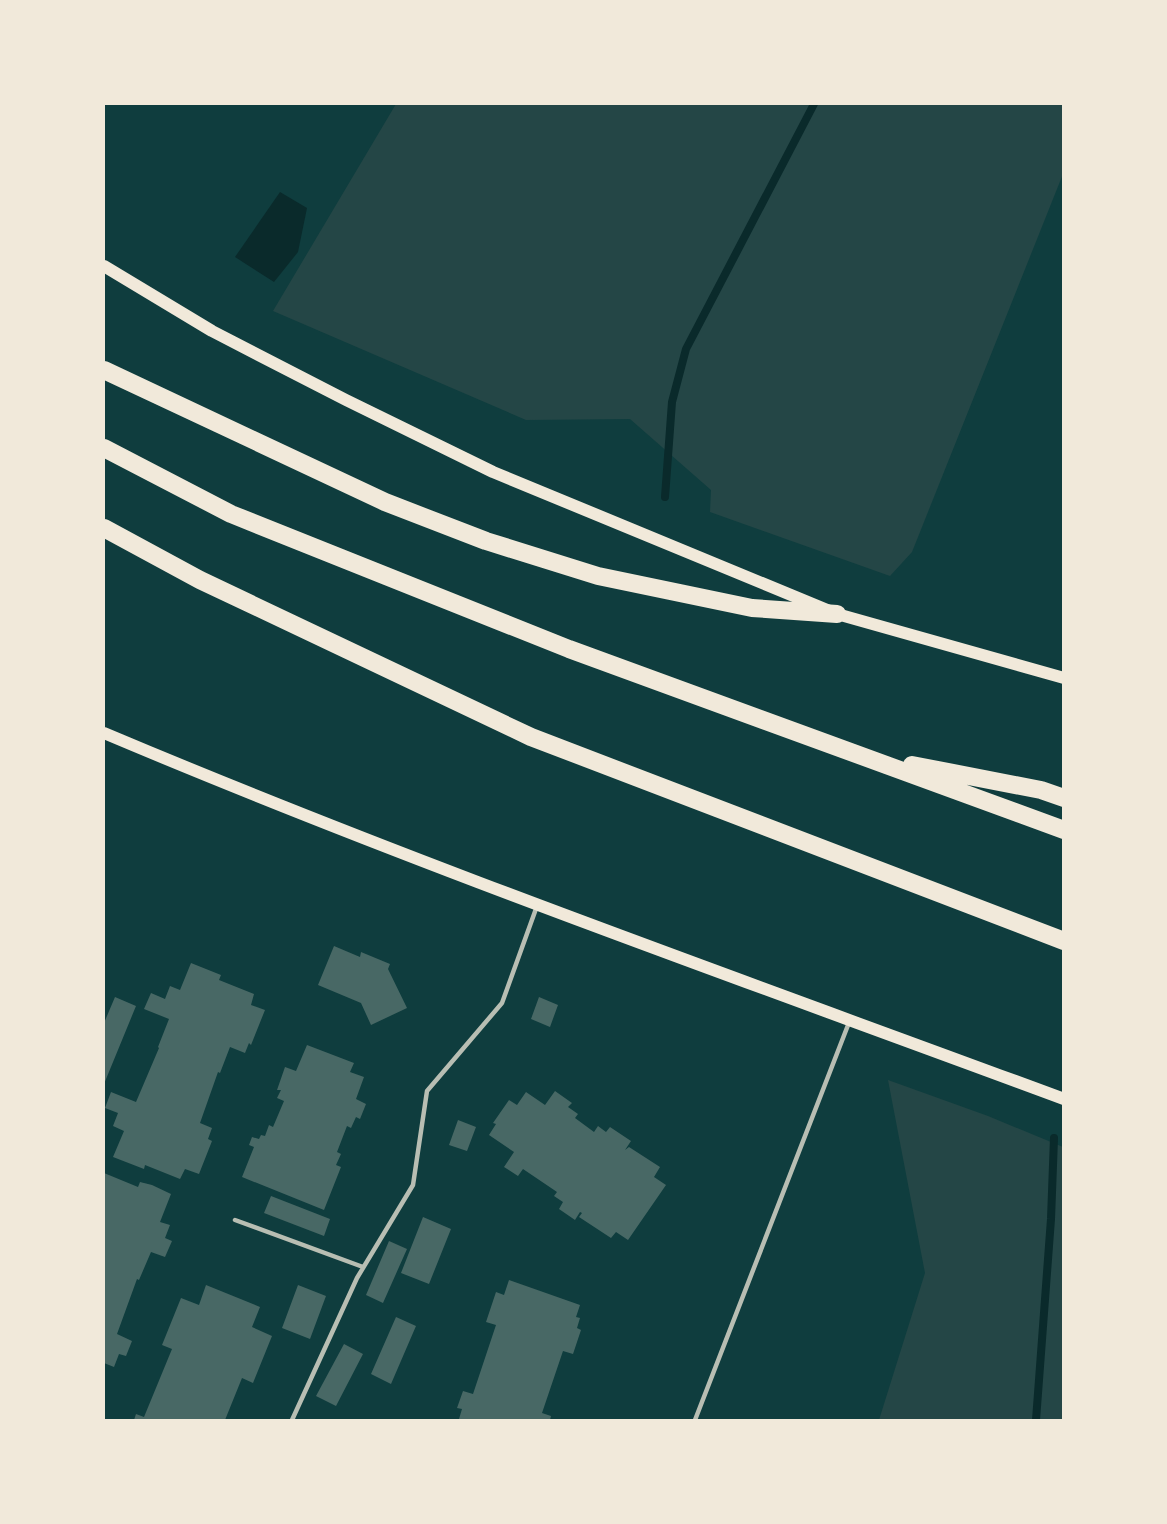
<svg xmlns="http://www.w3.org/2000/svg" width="1167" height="1524" viewBox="0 0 1167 1524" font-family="Quicksand,sans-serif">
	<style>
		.green { fill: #244646 }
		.water { fill: #0a2a2b }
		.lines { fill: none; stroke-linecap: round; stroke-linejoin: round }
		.stream { stroke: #0a2a2b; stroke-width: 8 }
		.building { fill: #486865 }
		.service { stroke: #b8beb3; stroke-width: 4.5 }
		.secondary { stroke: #f1e9da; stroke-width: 12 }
		.motorway { stroke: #f1e9da; stroke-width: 18 }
	</style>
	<rect width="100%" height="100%" fill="#0f3d3e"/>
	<path class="green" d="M396,104H1063V174L912,552L890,576L710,512L711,490L630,419L526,420L273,311Z
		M888,1080L988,1116L1063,1147V1420H879L925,1273Z"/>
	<path class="water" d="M280,192L307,208L298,252L274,282L235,257Z"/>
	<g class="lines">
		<path class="stream" d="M665,497L672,402L686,349L814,104
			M1036,1420L1051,1219L1054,1138"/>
	</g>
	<path class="building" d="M334,946L360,957L361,952L390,964L388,969L407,1008L371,1025L361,1003L318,985Z
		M191,963L221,975L219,980L254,994L251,1005L265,1010L251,1045L249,1043L245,1053L230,1047L220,1073L218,1072L200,1123L212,1128L208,1139L212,1141L199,1174L185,1169L180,1179L145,1165L144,1169L113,1157L124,1131L113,1126L118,1113L105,1108L111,1092L136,1102L159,1048L158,1047L169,1019L144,1009L151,993L165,999L170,986L180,990Z
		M115,997L136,1006L104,1084V1023Z
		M539,997L558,1005L550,1027L531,1019Z
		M307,1045L354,1063L350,1072L364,1077L356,1099L366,1104L360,1119L356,1117L351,1128L347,1126L337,1152L341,1154L336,1165L341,1167L324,1210L242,1177L254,1147L249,1145L252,1137L259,1139L261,1135L265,1136L269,1125L273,1127L284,1101L277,1098L281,1090H277L285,1067L296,1071Z
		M555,1091L572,1103L568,1107L578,1114L575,1118L594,1132L598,1126L606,1132L610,1127L631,1141L625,1150L629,1147L660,1167L654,1177L666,1185L628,1240L616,1232L611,1238L579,1217L582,1213L580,1212L575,1220L559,1209L563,1202L554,1196L557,1192L523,1169L518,1176L504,1167L514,1152L489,1135L496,1124L493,1123L509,1100L517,1105L526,1092L545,1105Z
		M458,1120L476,1127L467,1151L449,1145Z
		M104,1173L138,1187L140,1182L152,1185L171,1194L160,1222L170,1225L165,1238L172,1241L165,1257L151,1252L139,1280L137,1279L117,1334L132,1341L126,1356L119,1354L114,1367L104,1363Z
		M271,1196L330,1219L324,1236L264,1213Z
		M423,1217L451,1229L429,1284L401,1273Z
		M389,1241L407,1249L383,1303L366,1295Z
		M509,1280L580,1305L576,1317L580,1318L577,1328L581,1330L573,1354L563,1351L542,1413L551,1416L550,1420H463L459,1419L462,1409L457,1408L463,1391L473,1394L496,1325L486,1322L496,1292L504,1295Z
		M206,1285L260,1307L252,1327L272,1336L253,1383L242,1378L225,1420H134L136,1414L144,1417L172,1349L162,1345L181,1298L199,1305Z
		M298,1285L326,1296L310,1339L282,1328Z
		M396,1317L416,1326L391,1384L371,1374Z
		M344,1344L363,1354L336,1406L316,1396Z"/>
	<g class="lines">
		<path class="service" d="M235,1220L363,1267
			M292,1420L357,1278L413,1185L427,1091L502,1003L537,906
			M695,1420L850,1020"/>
		<path class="secondary" d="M104,266L212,331L346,400L493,472L837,614L1064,678
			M104,733C419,866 743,980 1064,1099"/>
		<path class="motorway" d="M104,370L385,502L486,541L598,576L752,608L837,614
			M104,448L231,514L569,649L1064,830
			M104,528L200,580L531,737L1064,941
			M912,765L1041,790L1064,798"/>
	</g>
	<rect width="1167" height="1524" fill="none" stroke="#f1e9da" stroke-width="210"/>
</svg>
